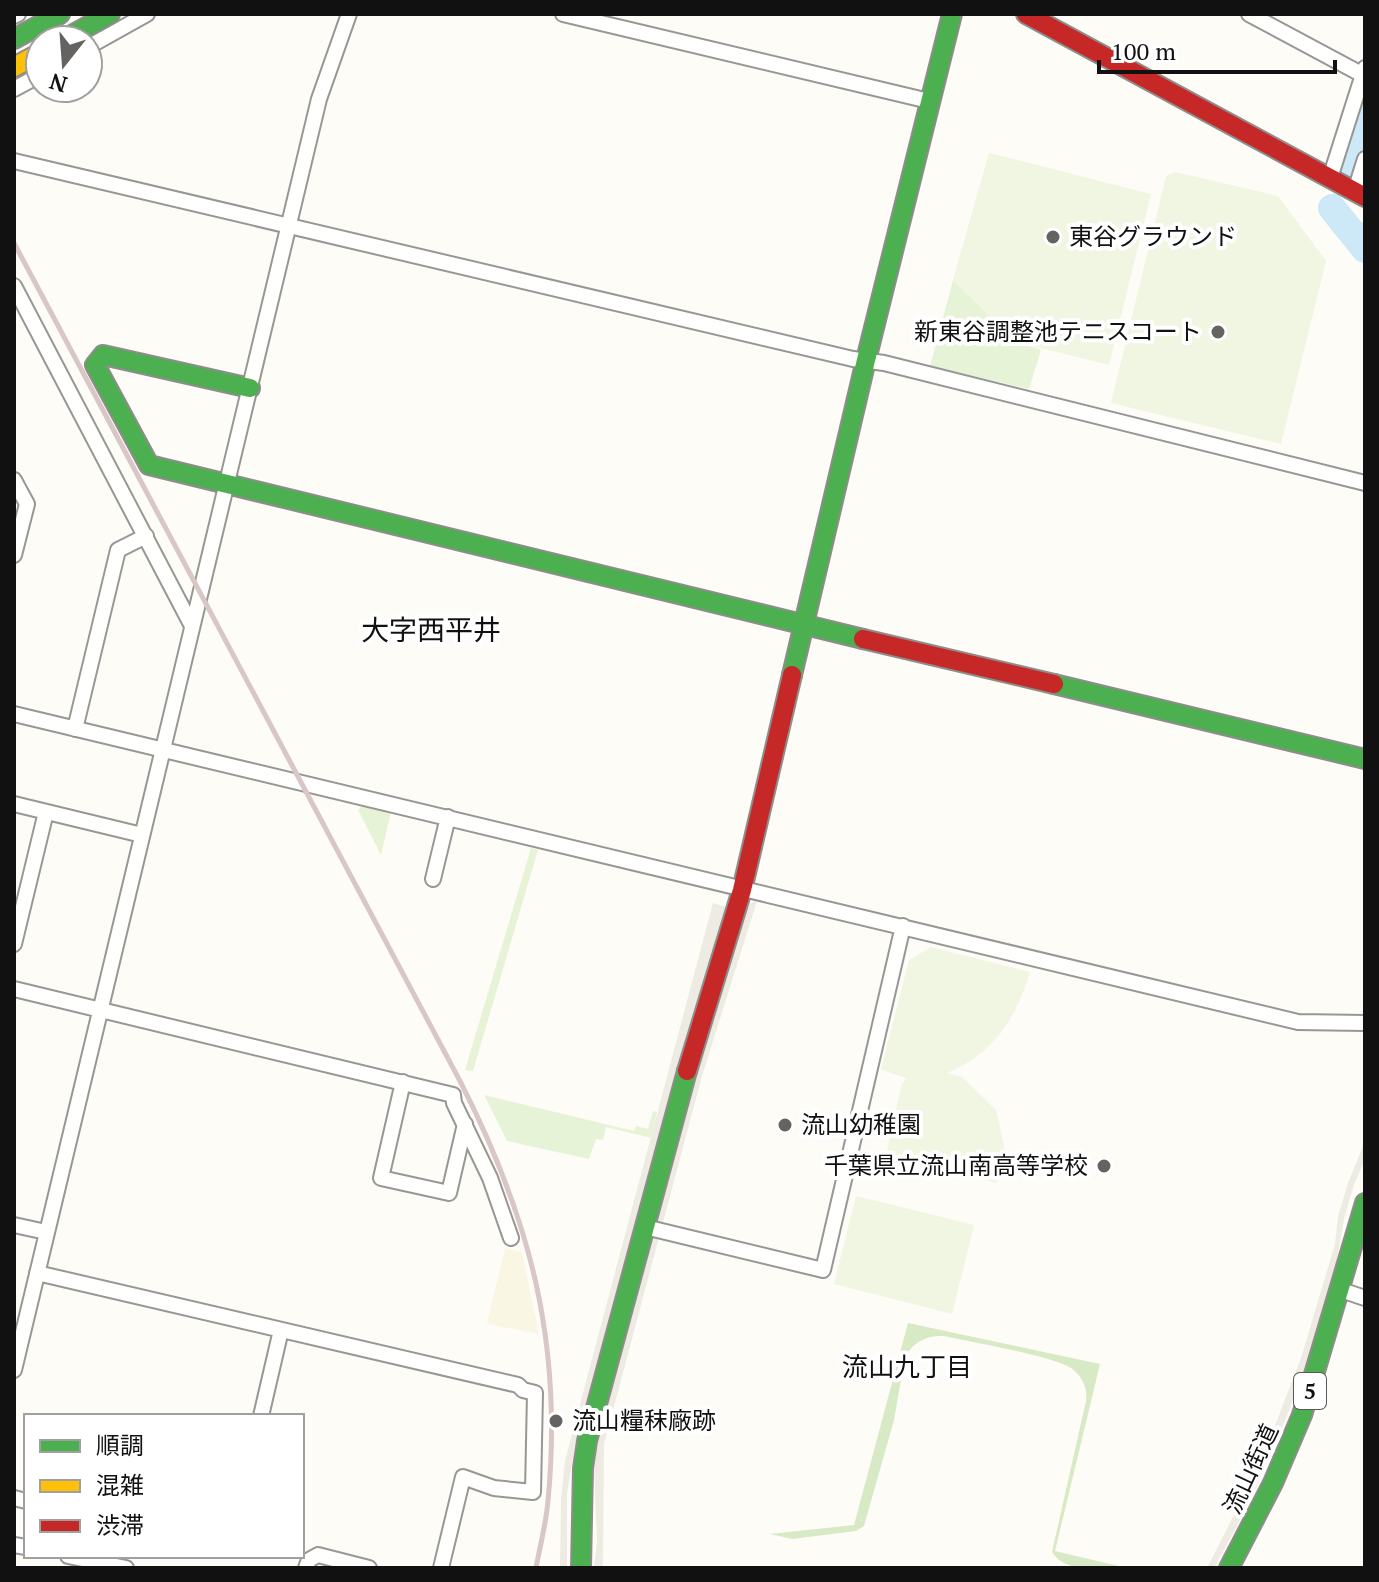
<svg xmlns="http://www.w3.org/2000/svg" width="1379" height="1582" viewBox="0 0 1379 1582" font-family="'PT Serif','Noto Sans JP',serif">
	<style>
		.farmland { fill: #f9f7e4 }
		.green { fill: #e7f3d7 }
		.forest { fill: #d8eac5 }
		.pitch { fill: #f0f6e1 }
		.plaza { fill: #edebe2 }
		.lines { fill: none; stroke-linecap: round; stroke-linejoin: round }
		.stream { stroke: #cde8f7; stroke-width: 5 }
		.river { stroke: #cde8f7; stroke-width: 28 }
		.street-casing { stroke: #979795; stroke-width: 18 }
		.fast-casing { stroke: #8e8d8b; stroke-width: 22 }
		.slow-casing { stroke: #8e8d8b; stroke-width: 22 }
		.jam-casing { stroke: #8e8d8b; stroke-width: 22 }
		.street { stroke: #fffffe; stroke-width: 14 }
		.fast { stroke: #4caf50; stroke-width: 18 }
		.slow { stroke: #ffc107; stroke-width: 18 }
		.jam { stroke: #c62828; stroke-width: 18 }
		.rail { stroke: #d9c6c7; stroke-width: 5 }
		.poi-dot { fill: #646362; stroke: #fff; stroke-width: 3 }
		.labels { text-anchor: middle; stroke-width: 8; stroke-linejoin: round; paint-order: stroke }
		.shield { fill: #fff; stroke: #585858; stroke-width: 2 }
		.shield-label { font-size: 22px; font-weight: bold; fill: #111 }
		.poi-label { font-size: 24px; fill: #111; stroke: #fff; text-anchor: start }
		.street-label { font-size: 24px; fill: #111; stroke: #fff }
		.neighbourhood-label { font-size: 26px; fill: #111; stroke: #fff }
		.quarter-label { font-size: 28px; fill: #111; stroke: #fff }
	</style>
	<rect width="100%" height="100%" fill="#fdfcf7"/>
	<path class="farmland" d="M505,1248L522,1252L539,1334L487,1324Z"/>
	<path class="green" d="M953,280L1016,342L1041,350L1029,389L930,366Z
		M363,805L391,812L381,855L358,810Z
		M531,848L538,850L473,1071L465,1070Z
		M484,1095L634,1131L636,1126L648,1129L653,1111L657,1112L651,1138L606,1127L603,1140L596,1139L589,1159L507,1141Z"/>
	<path class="forest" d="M908,1323L1100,1364L1055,1551L1127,1568C1103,1568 1067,1575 1052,1552L1086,1401C1088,1388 1082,1376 1071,1368C1054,1356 970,1342 944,1336C927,1335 913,1342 905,1357L894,1420L864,1526L856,1531L792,1539L770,1534L854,1525Z"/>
	<path class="pitch" d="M989,153L1151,194L1109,365L1016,342L953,280Z
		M1175,172L1278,196L1326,261L1281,444L1111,403L1166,176Z
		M931,947L1030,972C1016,1018 994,1054 947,1073L962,1077L996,1110L1006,1154L996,1183L886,1155L902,1083L907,1079L881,1069L909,960Z
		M856,1196L974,1225L952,1314L834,1284Z"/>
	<path class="plaza" d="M757,901L702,1076L604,1444L603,1558L602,1568H594L597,1542L594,1465L598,1434L692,1083L745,911L749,904Z
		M713,903L726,907L678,1064L575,1444L567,1494V1568H560L561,1499L565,1461Z
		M1365,1141V1159L1354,1185L1344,1219L1337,1260L1309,1357L1289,1411L1259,1482L1235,1530L1214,1568H1207L1261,1462L1301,1358L1335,1244L1338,1216L1348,1183Z"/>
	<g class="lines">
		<path class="stream" d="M1332,208L1365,227"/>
		<path class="river" d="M1344,165L1365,97
			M1332,208L1365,249"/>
		<defs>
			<path id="street" d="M563,14L929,101
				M1249,14L1363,75
				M14,16L18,14
				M88,47L147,14
				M14,89L40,75
				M14,161L853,359L884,363L1365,483
				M1330,178L1365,68
				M1355,191L1365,159
				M14,286L192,626
				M14,480L27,504L14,555
				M14,714L1298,1022L1365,1023
				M75,729L118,550L146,536
				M14,804L142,835
				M433,879L448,817
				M14,944L46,812
				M14,989L453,1095L454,1103L490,1178L511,1238
				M403,1082L381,1178L449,1193L465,1124
				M14,1225L46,1232
				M645,1227L823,1270L903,926
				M37,1273L518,1385L523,1390L535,1393L533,1492L494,1488L463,1477L441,1568
				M1341,1290L1365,1298
				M14,1370L319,99L349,14
				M261,1416L281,1330
				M14,1498L26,1501
				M14,1545L26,1547
				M68,1556L126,1568
				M306,1568L309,1560L318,1555L369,1568"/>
			<path id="fast" d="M14,39L60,14
				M63,40L110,14
				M250,388L103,355L95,365L149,465L863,639
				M792,675L866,360L952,14
				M1054,684L1365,759
				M581,1568L583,1468L587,1441L687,1071
				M1229,1568L1273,1483L1302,1415L1365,1203"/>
			<path id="slow" d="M14,67L40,53"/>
			<path id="jam" d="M1026,14L1365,197
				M863,639L1054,684
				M687,1071L742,890L792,675"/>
		</defs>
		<use href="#street" class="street-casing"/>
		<use href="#fast" class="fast-casing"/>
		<use href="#slow" class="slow-casing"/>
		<use href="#jam" class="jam-casing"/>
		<use href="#street" class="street"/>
		<use href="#fast" class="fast"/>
		<use href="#slow" class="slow"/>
		<use href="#jam" class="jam"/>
		<path class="rail" d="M14,243L460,1081C531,1220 563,1345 548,1501C546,1524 540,1546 536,1568"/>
	</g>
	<g class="poi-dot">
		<circle cx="1053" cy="237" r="8"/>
		<circle cx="1218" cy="332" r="8"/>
		<circle cx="785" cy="1125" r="8"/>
		<circle cx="1104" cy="1166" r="8"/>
		<circle cx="556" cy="1421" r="8"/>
	</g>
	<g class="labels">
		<rect class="shield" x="1294" y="1373" width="32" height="36" rx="6"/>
		<g class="shield-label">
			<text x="1310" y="1399">5</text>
		</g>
		<g class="poi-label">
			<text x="1069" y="245">東谷グラウンド</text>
			<text x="1202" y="340" text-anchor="end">新東谷調整池テニスコート</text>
			<text x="801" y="1133">流山幼稚園</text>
			<text x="1088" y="1174" text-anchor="end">千葉県立流山南高等学校</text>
			<text x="572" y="1429">流山糧秣廠跡</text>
		</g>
		<g class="street-label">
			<text transform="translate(1251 1469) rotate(-65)" y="8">流山街道</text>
		</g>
		<g class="neighbourhood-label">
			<text x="907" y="1376">流山九丁目</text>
		</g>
		<g class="quarter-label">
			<text x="431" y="640">大字西平井</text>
		</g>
	</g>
	<rect width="1379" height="1582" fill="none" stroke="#111111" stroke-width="32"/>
	<rect x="24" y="1414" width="280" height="144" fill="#ffffff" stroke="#a0a0a0" stroke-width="2"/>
	<rect x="40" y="1440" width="40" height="12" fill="#4caf50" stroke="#a0a0a0" stroke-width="2"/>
	<text x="96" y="1454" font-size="24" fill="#111111">順調</text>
	<rect x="40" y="1480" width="40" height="12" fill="#ffc107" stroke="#a0a0a0" stroke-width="2"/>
	<text x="96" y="1494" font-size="24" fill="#111111">混雑</text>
	<rect x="40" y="1520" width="40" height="12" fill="#c62828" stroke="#a0a0a0" stroke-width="2"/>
	<text x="96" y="1534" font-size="24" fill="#111111">渋滞</text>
	<g transform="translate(64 64) rotate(197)"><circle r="38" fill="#ffffff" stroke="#a0a0a0" stroke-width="2"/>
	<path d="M0-6L14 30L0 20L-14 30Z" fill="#646362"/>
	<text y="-12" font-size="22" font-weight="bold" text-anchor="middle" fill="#111111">N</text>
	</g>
	<path d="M1099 60v12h236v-12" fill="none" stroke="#111111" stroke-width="4"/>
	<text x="1111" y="60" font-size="24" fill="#111111" stroke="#ffffff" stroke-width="6" paint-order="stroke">100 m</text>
</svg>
